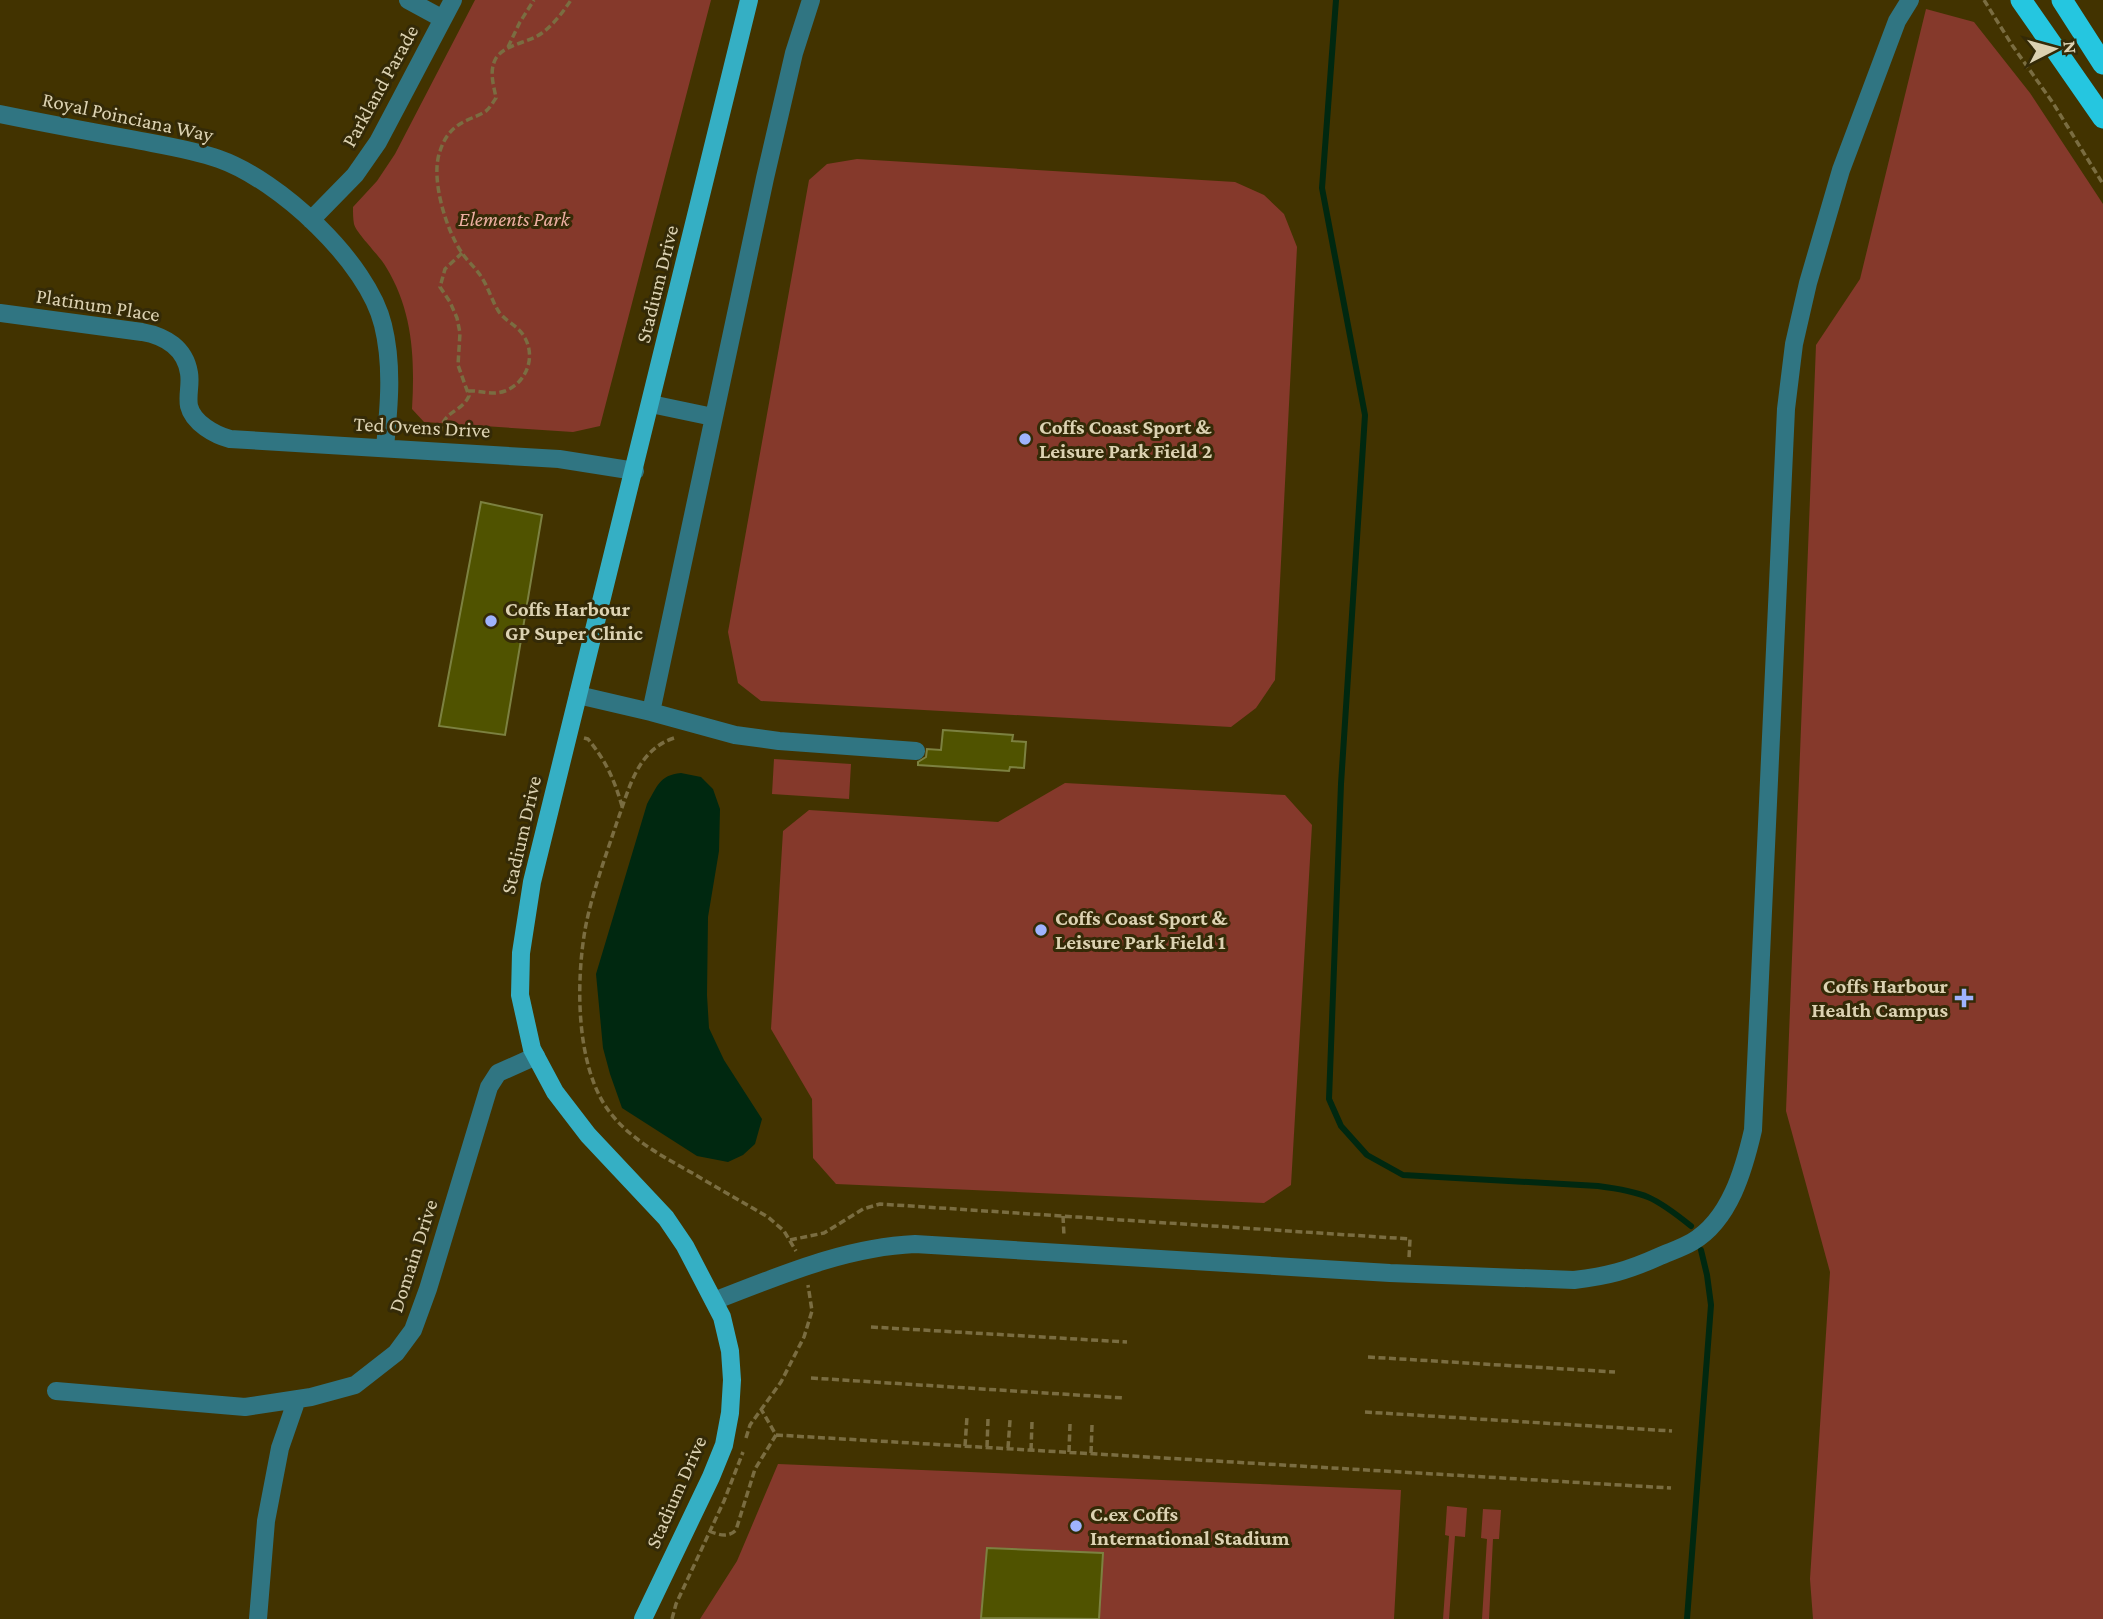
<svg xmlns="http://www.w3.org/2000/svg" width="2103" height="1619" viewBox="0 0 2103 1619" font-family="'Crimson Pro',serif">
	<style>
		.green { fill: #85392b }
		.water { fill: #002810 }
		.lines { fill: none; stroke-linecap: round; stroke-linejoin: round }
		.stream { stroke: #002810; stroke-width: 6 }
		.building { fill: #505300; stroke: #7c8140; stroke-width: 2 }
		.path { stroke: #7a6d41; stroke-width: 3.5; stroke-dasharray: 7 3.5; stroke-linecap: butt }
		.minor { stroke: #307582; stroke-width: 18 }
		.major { stroke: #35afc4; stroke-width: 18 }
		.highway { stroke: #25c6e0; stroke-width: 21 }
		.poi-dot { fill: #9fb3fd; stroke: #342a07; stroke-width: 2.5 }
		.labels { text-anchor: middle; stroke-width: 6; stroke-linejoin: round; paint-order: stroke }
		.street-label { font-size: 21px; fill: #dcd2b2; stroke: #342a07 }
		.park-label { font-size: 21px; font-style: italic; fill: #ecaea1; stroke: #342a07 }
		.poi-label { font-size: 21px; font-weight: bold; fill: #dcd2b2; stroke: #342a07; text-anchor: start }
	</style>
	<rect width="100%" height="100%" fill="#423300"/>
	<path class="green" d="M475,0H711L600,426L573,432L424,422L412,409C415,359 413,311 386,267C380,256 356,233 354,224C353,219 353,213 353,207L377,181L395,154Z
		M1926,9L1974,22L2030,93L2103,204V1619H1813L1810,1579L1830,1272L1786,1111L1816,345L1860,279Z
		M857,159L1235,182L1264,195L1284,214L1297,247L1275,680L1256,708L1231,727L761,701L738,683L728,632L809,180L827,164Z
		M774,759L851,764L849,799L772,794Z
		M1065,783L1285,795L1312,825L1291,1185L1264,1203L836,1184L813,1158L812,1099L771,1029L783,831L809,810L998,822Z
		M778,1464L1401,1490L1394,1619H700L737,1561Z
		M1447,1506L1467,1508L1465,1537L1455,1536L1449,1619H1443L1449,1536L1445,1535Z
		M1483,1509L1501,1510L1499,1539H1493L1489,1619H1482L1487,1539L1481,1538Z"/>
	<path class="water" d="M681,773L701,777L713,789L720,809L719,851L708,917L707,995L709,1028L724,1060L762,1119L755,1144L743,1155L728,1162L697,1156L622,1108L610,1074L603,1048L596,974L647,804C657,787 659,775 681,773Z"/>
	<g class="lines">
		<path class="stream" d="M1336,0L1322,188L1365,415L1341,784L1329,1099L1341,1126L1367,1155L1403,1175L1598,1186C1645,1192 1655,1197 1691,1226
			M1687,1619L1711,1305L1707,1275L1701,1250"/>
	</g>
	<path class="building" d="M481,502L542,515L505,735L439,726Z
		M943,730L1013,735L1012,741L1026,742L1024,768L1010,767L1009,771L918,765V762L926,757L927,749L941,750Z
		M987,1548L1103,1553L1099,1619L981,1618Z"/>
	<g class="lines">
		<path class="path" d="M1984,0L2012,45L2053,103L2103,184
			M508,47L520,22L534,0
			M468,391C481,390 492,396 505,391C526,383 536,358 525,338C519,326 506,322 499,312C492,301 489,289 482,278C477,269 468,262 462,253C446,230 430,178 440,151C446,133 455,125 472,118C476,116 482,114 486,111C490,108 493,102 496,98C494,86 489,73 495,60C503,44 529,43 542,33C554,24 563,12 571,0
			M440,433C443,410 461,413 469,396L458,365L460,333L457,318L450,302L440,287L445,269L462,253
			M584,738L588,739C606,761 614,779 622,806
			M674,738C637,750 629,789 617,822C606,855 591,896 585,930C576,982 576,1062 606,1107C627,1138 662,1156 694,1174C719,1189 744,1203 768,1217L784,1231L796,1251
			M1063,1216L1064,1236
			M790,1240L824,1233L863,1209L880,1204L1410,1239L1409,1258
			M871,1327L1127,1342
			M1368,1357L1615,1372
			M811,1378L1124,1398
			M1365,1412L1672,1431
			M776,1435L1671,1488
			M746,1438L750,1425L781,1382L804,1337L812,1311L808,1285
			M965,1446L967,1417
			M987,1447L988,1419
			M1008,1448L1010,1420
			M1031,1450L1032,1422
			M1069,1452L1070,1424
			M1091,1453L1092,1425
			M709,1531C719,1535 728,1538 736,1530L755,1469L776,1435L761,1409
			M672,1619L676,1604L724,1501L743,1452"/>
		<path class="minor" d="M408,0L443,19
			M0,114C44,123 87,131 131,139C161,145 191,149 219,159C279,180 368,262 383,325C393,365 389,407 385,447
			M311,220L355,175L378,142L453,0
			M0,313L142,332C165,336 185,348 189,373C191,384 187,395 189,406C193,423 215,435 230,439L559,459L635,471
			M651,404L713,417
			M578,695L651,712L735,735L779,741L916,751
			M651,712L765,178L794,53L811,0
			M714,1301C779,1276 845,1247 915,1244L1390,1273L1574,1280C1607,1276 1627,1271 1658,1257C1669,1252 1682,1248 1692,1242C1730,1220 1744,1169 1753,1130L1786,409L1794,344L1808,283L1841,170L1897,21L1910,0
			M56,1391L245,1407L311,1397L355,1385L396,1353L413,1330L428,1289L489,1087L498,1073L536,1056
			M258,1619L266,1521L280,1448L297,1399"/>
		<path class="major" d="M643,1619L711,1477L724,1445L730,1413L732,1380L730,1351L722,1317L685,1246L666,1218L588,1135L555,1092L532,1049L520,995L521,953L532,882L749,0"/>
		<path class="highway" d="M2021,0L2103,118
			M2062,0L2103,64"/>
	</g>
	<g class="poi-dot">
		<circle cx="1025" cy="439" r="7"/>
		<circle cx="491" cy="621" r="7"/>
		<circle cx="1041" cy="930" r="7"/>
		<path d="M1960.5 987.5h7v7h7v7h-7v7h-7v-7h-7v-7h7z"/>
		<circle cx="1076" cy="1526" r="7"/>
	</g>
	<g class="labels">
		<g class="street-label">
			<text transform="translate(380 86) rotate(-61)" y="7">Parkland Parade</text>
			<text transform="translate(128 117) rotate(12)" y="7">Royal Poinciana Way</text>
			<text transform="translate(657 284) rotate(-76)" y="7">Stadium Drive</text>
			<text transform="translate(98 305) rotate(9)" y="7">Platinum Place</text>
			<text transform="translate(422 427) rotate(3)" y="7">Ted Ovens Drive</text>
			<text transform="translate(521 835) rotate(-77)" y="7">Stadium Drive</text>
			<text transform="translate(413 1256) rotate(-72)" y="7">Domain Drive</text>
			<text transform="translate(676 1492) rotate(-66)" y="7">Stadium Drive</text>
		</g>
		<g class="park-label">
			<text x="514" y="226">Elements Park</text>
		</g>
		<g class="poi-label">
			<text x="1039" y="434">Coffs Coast Sport &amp;<tspan x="1039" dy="24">Leisure Park Field 2</tspan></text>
			<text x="505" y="616">Coffs Harbour<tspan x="505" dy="24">GP Super Clinic</tspan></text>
			<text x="1055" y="925">Coffs Coast Sport &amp;<tspan x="1055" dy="24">Leisure Park Field 1</tspan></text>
			<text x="1948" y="993" text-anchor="end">Coffs Harbour<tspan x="1948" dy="24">Health Campus</tspan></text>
			<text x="1090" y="1521">C.ex Coffs<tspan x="1090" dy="24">International Stadium</tspan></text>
		</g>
	</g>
	<g transform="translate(2054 49) rotate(84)" stroke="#342a07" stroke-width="5" paint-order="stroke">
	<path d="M0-5L12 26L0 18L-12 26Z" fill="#dcd2b2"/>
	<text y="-10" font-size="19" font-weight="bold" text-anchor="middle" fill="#dcd2b2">N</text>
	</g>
</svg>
